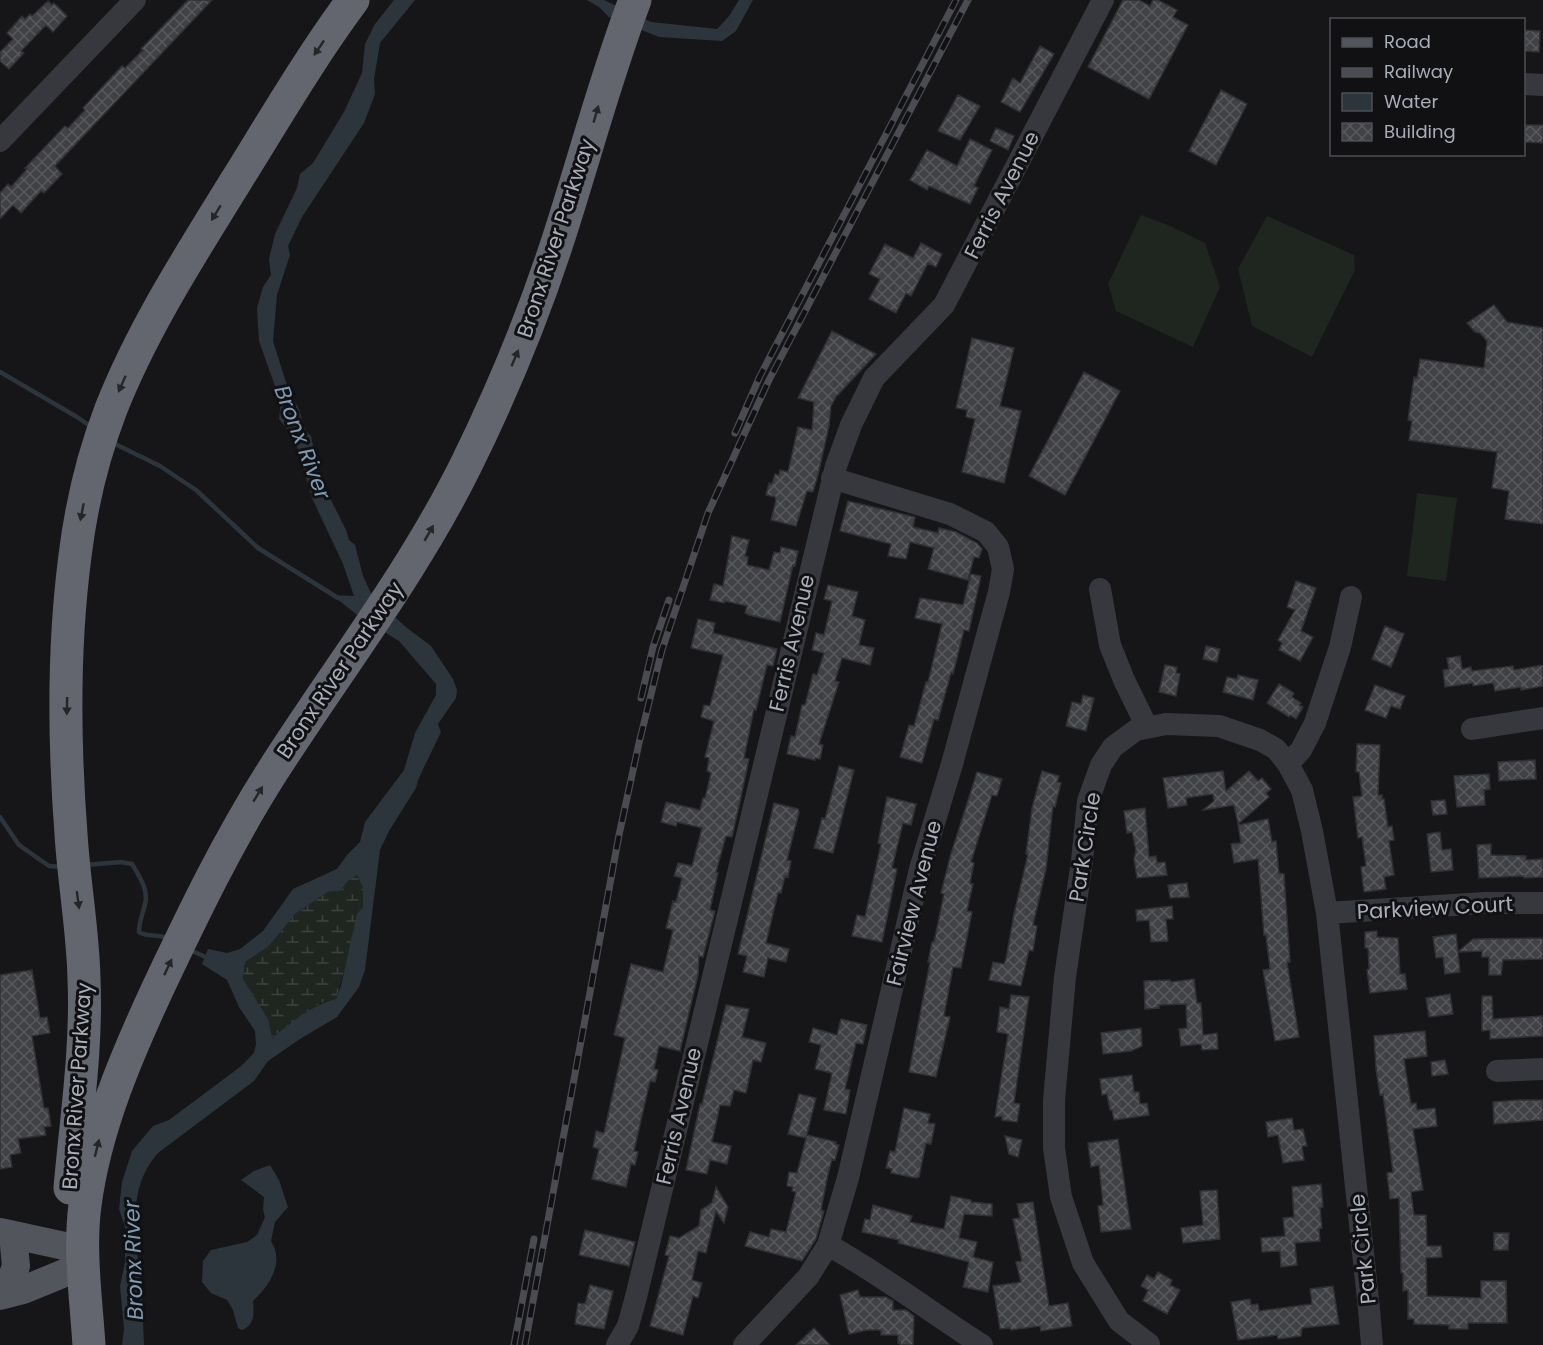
<svg xmlns="http://www.w3.org/2000/svg" width="1543" height="1345" viewBox="0 0 1543 1345" font-family="Poppins,sans-serif">
	<style>
		.wetland { fill: url(#wetland-marsh) }
		.garden { fill: #1e261f }
		.water { fill: #2c353c; fill-rule: evenodd }
		.lines { fill: none; stroke-linecap: round; stroke-linejoin: round }
		.stream { stroke: #2c353c; stroke-width: 4.5 }
		.building { fill: url(#building-cross-hatch); stroke: #303034; stroke-width: 1.5 }
		.minor { stroke: #37383d; stroke-width: 22 }
		.major { stroke: #53555c; stroke-width: 28 }
		.highway { stroke: #63666e; stroke-width: 33 }
		.rail-casing { stroke: #4a4c52; stroke-width: 7 }
		.rail { stroke: #111113; stroke-width: 4.5; stroke-dasharray: 14; stroke-linecap: butt }
		.oneway { fill: #26262a }
		.labels { text-anchor: middle; stroke-width: 6; stroke-linejoin: round; paint-order: stroke }
		.street-label { font-size: 21px; fill: #a8adb8; stroke: #111113 }
		.water-label { font-size: 22px; font-style: italic; fill: #7f9bb3; stroke: #111113 }
	</style>
	<defs>
		<pattern id="wetland-marsh" width="20" height="14" patternUnits="userSpaceOnUse" patternTransform="scale(1.5)"><rect width="20" height="14" fill="#1e261f"/><path d="M1 5h8M5 5V1M11 12h8M15 12V8" fill="none" stroke="#3c433d"/></pattern>
		<pattern id="building-cross-hatch" width="8" height="8" patternUnits="userSpaceOnUse" patternTransform="scale(1.5)"><rect width="8" height="8" fill="#404145"/><path d="M0 0l8 8M0 8l8-8" fill="none" stroke="#595a5e"/></pattern>
	</defs>
	<rect width="100%" height="100%" fill="#161618"/>
	<path class="wetland" d="M357,875L363,888V907L336,999L321,1003L271,1038L243,979L245,962L269,946L295,914L328,892L340,891L348,881Z"/>
	<path class="garden" d="M1141,215L1168,225L1205,243L1220,287L1193,347L1116,311L1108,284Z
		M1267,216L1354,255L1355,270L1312,357L1252,326L1238,269Z
		M1417,493L1457,498L1446,581L1407,576Z"/>
	<path class="water" d="M394,0H415L380,43L374,79L375,94L364,123L302,217L288,246L290,255L277,295L273,341L291,398C304,408 299,426 311,436L322,487L328,494L346,530L349,540L355,545L363,576L370,591L374,598L407,628L431,646L453,679L457,690L456,698L438,724L441,732L418,780L416,788L389,831L380,850L365,970L359,987L337,1017L300,1039L268,1061L254,1081L158,1153C125,1190 136,1241 141,1285C143,1305 143,1325 144,1345H122L124,1329L120,1286L125,1262V1227L119,1209L122,1182L132,1151L153,1126L169,1120L240,1067L254,1053L256,1044L255,1031L239,1007L227,980L202,964L208,949L227,953L240,949L263,931L293,889L337,869L347,855L360,842L365,822L404,770L415,733L436,695V684L399,641L356,614L332,595L354,596L343,564L312,498L294,437L279,419L281,403L259,341L257,308L263,287L271,275L269,259L275,234L297,188L300,174L313,163L344,112L362,73L365,44L375,24ZM357,875L363,888V907L357,914L341,986L336,999C310,1006 292,1022 272,1038L268,1019L243,979L245,962L269,946L295,914L328,892L340,891L348,881Z
		M587,0H604L651,22L717,29L729,16L739,0H753L736,31L722,41L659,37L609,17L599,7Z
		M270,1165L279,1180L288,1207L275,1222L271,1241C285,1263 269,1286 253,1301C254,1313 255,1325 242,1330L238,1328L233,1310L227,1300L211,1293L202,1282L203,1261L211,1250L247,1242L257,1235L265,1217L263,1210L264,1197L241,1180L254,1171Z"/>
	<g class="lines">
		<path class="stream" d="M0,372L77,417L93,428
			M111,442L160,466L196,490L258,548L338,598
			M0,817L19,845L49,866L63,867
			M86,865L121,862L132,864C139,876 149,890 145,904C143,914 139,921 139,932C148,938 159,933 168,939
			M190,950L210,959"/>
	</g>
	<path class="building" d="M188,0H212L55,166L62,174L44,193L41,191L21,213L13,205L0,219V193L8,184L11,187L27,169L25,168L65,126L68,128L85,110L83,108L106,83L122,66L125,68L143,50L141,49Z
		M1123,0H1139L1150,6L1153,0H1158L1177,10L1173,17L1188,25L1149,99L1088,67Z
		M48,1L52,5L54,3L67,16L53,32L46,25L21,51L24,53L9,69L0,61V52L13,39L7,33L22,16L25,19L30,14L32,16Z
		M1524,30L1540,31L1539,52L1524,51Z
		M1040,46L1054,54L1020,112L1001,102L1013,78L1020,83Z
		M1221,90L1247,104L1216,165L1189,151Z
		M958,95L980,106L960,140L938,131Z
		M1524,125H1543V143L1524,142Z
		M996,128L1014,136L1008,150L990,141Z
		M970,139L992,150L974,186L978,188L970,204L929,186L927,190L910,180L927,150L957,166Z
		M921,243L942,254L936,267L928,263L911,296L906,293L896,313L869,299L880,279L869,274L885,244L913,258Z
		M1494,305L1507,322L1543,328V524L1505,519L1509,491L1492,488L1497,452L1409,440L1412,421L1408,420L1414,377L1417,378L1420,359L1484,368L1487,341L1480,333L1475,332L1467,323Z
		M832,331L876,354L836,397L831,406L829,426L818,475L813,492L807,491L796,526L771,520L776,500L775,497L766,495L769,483L772,484L775,474L779,475L780,470L788,472L798,427L812,430L814,402L798,398Z
		M972,338L1014,348L1000,406L1021,411L1004,483L962,472L975,419L966,417L967,410L956,408Z
		M1084,372L1120,391L1065,495L1029,476Z
		M848,501L915,517L913,527L938,533L939,528L956,532L977,543L982,549L979,558L974,557L968,580L928,569L934,548L910,542L906,559L888,556L891,544L840,531Z
		M732,536L749,540L745,556L748,557L747,565L769,570L774,552L780,553L781,547L798,551L795,566L793,565L780,622L749,615L745,613L747,606L725,601L724,603L710,600L714,584L723,586Z
		M971,574L981,576L969,631L964,630L953,674L951,673L938,720L934,719L922,763L900,757L909,725L914,726L926,682H928L942,624L915,618L920,598L963,605Z
		M1296,581L1316,588L1301,631L1313,637L1300,661L1279,650L1282,643L1278,640L1295,610L1287,607Z
		M828,585L858,592L852,616L865,620L859,645L874,648L870,665L842,658L835,681L839,682L819,744L823,745L820,759L815,758V760L787,754L791,736L795,737L802,705H805L813,674L817,675L824,653L812,650L816,633L824,635L832,601L824,599Z
		M698,619L715,623L713,633L777,649L773,666L767,665L756,710L754,709L744,758L749,759L739,806L732,837L726,836L716,872L718,873L710,910L715,911L703,957L699,956L698,975L680,1051L659,1046L654,1069L658,1070L655,1082L650,1081L634,1151L638,1152L635,1165L631,1164L626,1187L592,1179L599,1149L593,1147L596,1131L604,1133L625,1038L614,1035L631,964L663,972L673,930L666,928L673,901L676,902L682,878L674,876L678,863L692,866L702,828L677,822L676,826L661,822L666,802L700,810L703,798H705L711,773L707,771L709,758L705,757L714,721L701,717L704,705L710,706L723,655L691,648Z
		M1385,626L1404,634L1391,667L1372,659Z
		M1206,646L1220,649L1217,662L1203,659Z
		M1460,656L1462,669L1471,667L1472,671L1513,666L1514,670L1543,665V686L1521,690V687L1495,691L1493,683L1473,686V683L1445,687L1443,670L1449,669L1447,658Z
		M1165,665L1177,667L1176,673L1180,674L1176,696L1159,692Z
		M1238,675L1258,680L1253,700L1223,692L1227,677L1237,679Z
		M1279,684L1294,693L1292,697L1301,703L1299,705L1303,707L1296,719L1290,715L1289,717L1267,703Z
		M1375,685L1405,696L1400,709L1391,706L1386,718L1365,710Z
		M1083,695L1094,698L1086,731L1066,726L1072,702L1081,704Z
		M1357,744L1380,745L1378,795H1382V799H1384L1388,827L1392,826L1394,840L1389,841L1394,875L1384,877L1386,889L1364,892L1361,867L1366,866L1362,837L1358,838L1353,797L1362,796L1359,772H1356Z
		M1535,760L1536,779L1499,781L1498,762Z
		M839,766L854,770L833,853L814,848L822,818L825,819Z
		M1042,771L1059,776L1057,782L1061,783L1055,807L1053,806L1046,869L1033,925L1037,926L1033,951L1029,950L1021,986L989,980L993,962L1004,964L1006,959L1014,914L1028,854H1026L1032,808Z
		M1223,771L1226,791L1249,771L1258,781L1262,778L1271,789L1266,793L1269,797L1238,824L1234,805L1203,810L1214,801L1213,794L1186,798L1187,805L1168,808L1163,778Z
		M977,772L1002,779L997,796L992,795L971,862L974,863L970,883L973,884L967,911L972,912L961,968L953,967L944,1016L950,1017L936,1077L909,1072L930,962H928L932,942H934L944,894L941,893L950,857Z
		M1489,774L1490,789L1484,790L1485,805L1457,807L1454,776Z
		M887,797L916,804L911,825L903,823L892,868L897,869L882,942L852,936L857,915L865,917L881,844L878,843Z
		M1445,800L1447,814L1433,815L1431,801Z
		M774,803L798,809L799,812L787,860L791,861L788,877L785,876L781,893H778L766,943L789,949L786,962L768,958L764,977L743,972L747,956L738,954Z
		M1145,808L1149,857L1156,856L1157,863L1165,862L1167,875L1137,878L1134,859L1136,851L1132,832L1127,833L1124,811Z
		M1268,819L1272,842L1276,841L1279,873L1284,874L1290,962H1287L1299,1037L1275,1041L1263,970L1270,969L1266,935H1264L1258,859L1234,863L1231,844L1241,843L1238,825Z
		M1440,832L1442,850L1451,849L1453,870L1431,872L1427,834Z
		M1491,844V855L1526,856V860L1543,859V877L1524,878V876L1479,878L1477,845Z
		M1187,883L1189,897L1170,898L1168,885Z
		M1172,906L1173,919H1166L1168,941L1151,942L1149,920L1137,921L1136,910Z
		M1377,931V937L1398,938L1400,974H1405L1407,989L1370,993L1367,970L1369,969L1368,948H1365V932Z
		M1456,934L1458,952L1473,939L1543,938V959L1503,960L1501,975H1489V957H1482V951L1458,952L1460,972L1445,974L1443,957L1436,958L1433,937Z
		M32,970L40,1018L47,1017L50,1033L32,1036L44,1108H48L51,1126L44,1127L46,1135L18,1139L21,1153L10,1155L12,1167L0,1169V975Z
		M1194,979L1197,1003H1201L1203,1035L1217,1033L1218,1049L1202,1050L1201,1044L1181,1046L1179,1029L1187,1028L1186,1004L1159,1005V1008L1145,1009L1144,981L1170,980L1171,982Z
		M1450,994L1453,1014L1429,1017L1426,998Z
		M1011,995L1029,997L1014,1103L1020,1104L1017,1122L1002,1120V1116L995,1117L1008,1034L997,1032L1000,1007L1009,1009Z
		M1482,996H1492L1493,1019L1543,1016V1036L1490,1039V1030L1482,1031Z
		M726,1005L749,1009L742,1037L766,1043L761,1062L753,1060L746,1093L734,1090L730,1106L720,1105L712,1142L731,1146L727,1164L710,1160L707,1174L686,1170L700,1104H702Z
		M841,1019L867,1025L863,1044L856,1043L845,1089L850,1090L846,1114L824,1110L832,1073L815,1069L821,1045L809,1042L813,1028L837,1035Z
		M1141,1028L1142,1046L1131,1051L1103,1054L1101,1033Z
		M1425,1031L1427,1056L1404,1059L1411,1104L1416,1103L1417,1110L1435,1108L1437,1126L1413,1129L1423,1190L1411,1192L1414,1215H1426L1427,1246H1441L1442,1257L1426,1258L1427,1296L1481,1298V1281H1506L1507,1323H1468V1329H1449V1325L1414,1324V1319H1408V1290L1403,1291V1273H1401L1399,1198L1390,1199L1387,1173L1393,1172L1383,1094L1380,1095L1376,1069L1374,1036Z
		M1445,1060L1448,1074L1432,1076L1431,1062Z
		M1132,1075L1134,1092H1139L1140,1104L1147,1103L1149,1115L1114,1120L1112,1110H1110L1107,1094L1102,1095L1100,1079Z
		M799,1094L816,1098L806,1138L788,1134Z
		M1518,1100H1543V1120L1494,1124L1493,1102Z
		M904,1108L930,1114L928,1123L935,1124L931,1144L926,1143L919,1177L916,1178L891,1173L892,1169L886,1168L890,1151L895,1152Z
		M1292,1118L1294,1130L1303,1129L1307,1146H1302L1304,1160L1283,1163L1278,1135L1268,1137L1266,1122Z
		M807,1135L836,1142L835,1144L839,1145L835,1160L832,1159L827,1179L821,1210L824,1211L816,1239L802,1261L745,1246L750,1232L769,1237L771,1229L786,1232L796,1192L792,1191L793,1187L787,1186L789,1172L797,1173Z
		M1005,1136L1022,1140L1018,1157L1009,1154Z
		M1118,1139L1131,1229L1101,1232L1098,1206L1103,1205L1099,1165L1091,1167L1088,1143Z
		M1321,1184L1323,1207L1320,1208L1322,1228L1319,1229L1320,1241L1295,1243L1297,1265L1281,1267L1280,1251L1262,1252L1261,1238L1285,1236L1283,1218L1294,1217L1292,1187Z
		M716,1187L728,1207L724,1223L716,1211L706,1253L698,1251L692,1280L702,1283L698,1298L693,1296L683,1335L650,1326L669,1256L665,1255L670,1236L679,1238L699,1226L701,1210L712,1203Z
		M1217,1190L1220,1239L1183,1243L1181,1228L1203,1225L1200,1191Z
		M951,1196L971,1200V1202L992,1204V1216L964,1214L959,1238L977,1242L973,1257L993,1262L988,1292L963,1287L969,1262L898,1243L899,1240L862,1232L865,1219L870,1220L873,1205L912,1216L910,1222L944,1229Z
		M1033,1202L1049,1306L1068,1303L1072,1326L1041,1331L1040,1326L1011,1330L1010,1328L1000,1329L993,1286L1021,1282L1016,1262L1022,1261L1013,1219L1020,1218L1017,1204Z
		M585,1230L635,1242L629,1266L579,1255Z
		M1494,1233H1509L1508,1250H1494Z
		M1158,1272L1172,1280L1170,1285L1180,1290L1167,1314L1143,1301L1148,1290L1141,1286L1147,1275L1154,1279Z
		M590,1285L613,1291L604,1329L575,1324L578,1303L585,1304Z
		M1333,1286L1339,1324L1302,1328L1301,1336L1278,1339L1277,1335L1238,1340L1231,1302L1250,1299L1251,1305L1258,1304L1259,1311L1312,1304L1310,1289Z
		M858,1290L860,1297H886L893,1301V1310H906L914,1316L913,1345H900V1342L898,1343V1335H881V1330H867L849,1334L840,1295Z
		M814,1328L830,1345H796Z"/>
	<g class="lines">
		<path class="minor" d="M1524,84L1543,85
			M0,141L135,0
			M1100,589L1110,645L1124,680L1147,727
			M1472,729L1543,718
			M1288,764L1301,750L1315,723L1340,647L1351,597
			M1327,913L1485,903H1543
			M1497,1071L1543,1069
			M828,1245C881,1274 930,1312 982,1345
			M1149,1344L1119,1321L1083,1263L1061,1197L1054,1148V1100L1065,977L1082,861L1088,801L1101,765L1113,747L1136,730L1166,724L1219,726L1260,740L1276,749L1288,764L1302,790L1312,831L1327,913L1369,1309L1372,1345
			M617,1345L628,1326L636,1297L836,466L851,425L874,378L944,305L1103,0
			M744,1345L808,1277L828,1245L848,1178L920,869L952,764L999,592L1003,569L998,547L986,532L950,514L832,478"/>
		<path class="major" d="M0,1232L69,1247H83
			M6,1294L16,1266L13,1235
			M0,1296L23,1290L84,1265"/>
		<path class="highway" d="M70,1188C76,1119 87,1049 84,979C83,931 74,883 71,834C64,742 63,647 75,556C81,506 93,456 111,409C143,328 191,254 236,181C274,120 310,58 353,0
			M89,1345C86,1299 79,1250 85,1205C95,1129 126,1057 158,988C193,914 228,841 272,772C337,670 412,574 466,465C502,392 533,317 558,240C584,160 605,79 635,0"/>
		<defs>
			<path id="rail" d="M735,433L760,376L956,0
				M641,698L653,647L669,600
				M514,1345L534,1239
				M525,1345L619,835L639,743L662,650L708,513L769,380L968,0"/>
		</defs>
		<use href="#rail" class="rail-casing"/>
		<use href="#rail" class="rail"/>
	</g>
	<defs><path id="oneway-solid" d="M-6-.8H1V-3.2L6.5 0L1 3.2V.8H-6Z" transform="scale(1.5)"/></defs>
	<g class="oneway">
		<use href="#oneway-solid" transform="translate(319 48) rotate(124)"/>
		<use href="#oneway-solid" transform="translate(596 114) rotate(-74)"/>
		<use href="#oneway-solid" transform="translate(216 213) rotate(121)"/>
		<use href="#oneway-solid" transform="translate(515 358) rotate(-67)"/>
		<use href="#oneway-solid" transform="translate(122 384) rotate(114)"/>
		<use href="#oneway-solid" transform="translate(82 512) rotate(101)"/>
		<use href="#oneway-solid" transform="translate(429 533) rotate(-60)"/>
		<use href="#oneway-solid" transform="translate(67 706) rotate(91)"/>
		<use href="#oneway-solid" transform="translate(258 794) rotate(-59)"/>
		<use href="#oneway-solid" transform="translate(78 900) rotate(82)"/>
		<use href="#oneway-solid" transform="translate(168 967) rotate(-65)"/>
		<use href="#oneway-solid" transform="translate(97 1148) rotate(-76)"/>
	</g>
	<g class="labels">
		<g class="street-label">
			<text transform="translate(1002 195) rotate(-63)" y="7">Ferris Avenue</text>
			<text transform="translate(556 238) rotate(-72)" y="7">Bronx River Parkway</text>
			<text transform="translate(792 643) rotate(-77)" y="7">Ferris Avenue</text>
			<text transform="translate(340 670) rotate(-56)" y="7">Bronx River Parkway</text>
			<text transform="translate(1085 847) rotate(-81)" y="7">Park Circle</text>
			<text transform="translate(914 903) rotate(-76)" y="7">Fairview Avenue</text>
			<text transform="translate(1435 908) rotate(-3)" y="7">Parkview Court</text>
			<text transform="translate(77 1086) rotate(-86)" y="7">Bronx River Parkway</text>
			<text transform="translate(679 1116) rotate(-77)" y="7">Ferris Avenue</text>
			<text transform="translate(1363 1249) rotate(-96)" y="7">Park Circle</text>
		</g>
		<g class="water-label">
			<text transform="translate(303 442) rotate(69)" y="8">Bronx River</text>
			<text transform="translate(133 1260) rotate(-92)" y="8">Bronx River</text>
		</g>
	</g>
	<rect x="1330" y="18" width="195" height="138" fill="#111113" stroke="#4d4f55" stroke-width="1.5"/>
	<rect x="1342" y="38" width="30" height="9" fill="#53555c" stroke="#4d4f55" stroke-width="1.5"/>
	<text x="1384" y="48" font-size="18" fill="#a8adb8">Road</text>
	<rect x="1342" y="68" width="30" height="9" fill="#4a4c52" stroke="#4d4f55" stroke-width="1.5"/>
	<text x="1384" y="78" font-size="18" fill="#a8adb8">Railway</text>
	<rect x="1342" y="93" width="30" height="18" fill="#2c353c" stroke="#4d4f55" stroke-width="1.5"/>
	<text x="1384" y="108" font-size="18" fill="#a8adb8">Water</text>
	<rect x="1342" y="123" width="30" height="18" fill="url(#building-cross-hatch)" stroke="#4d4f55" stroke-width="1.5"/>
	<text x="1384" y="138" font-size="18" fill="#a8adb8">Building</text>
</svg>
